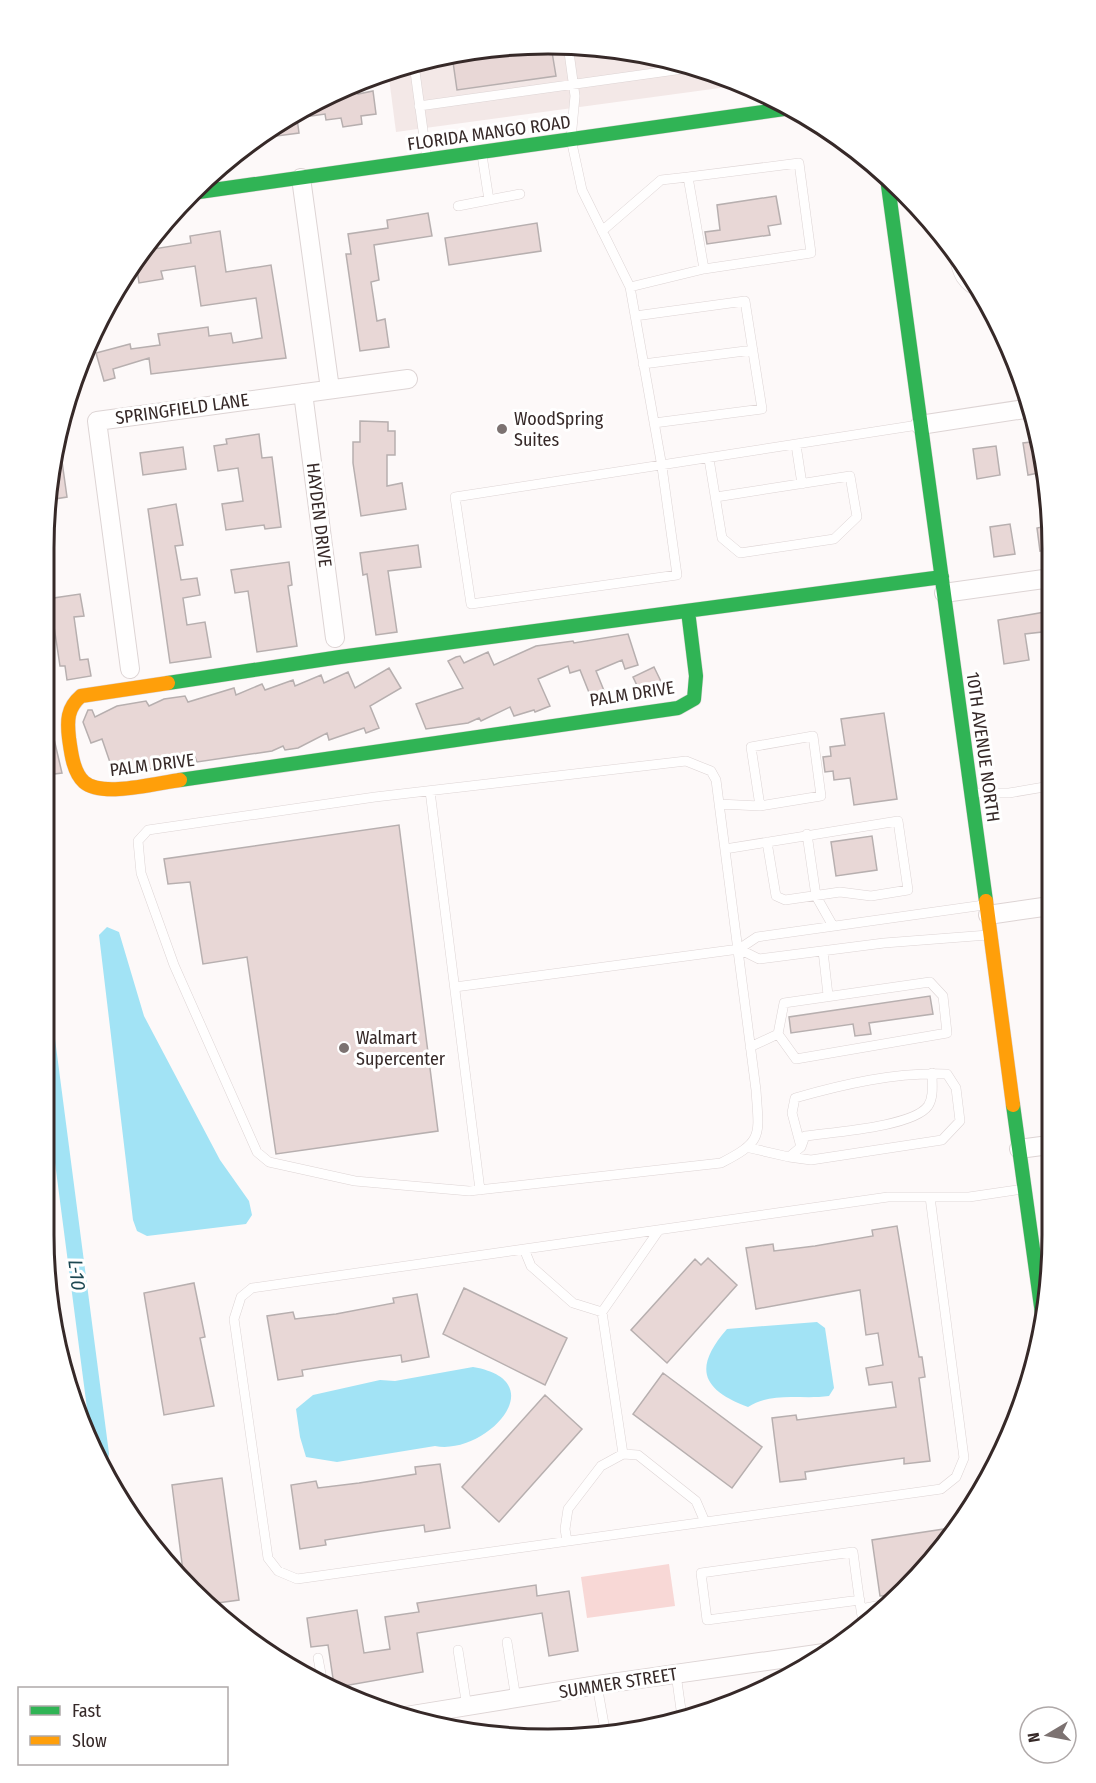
<svg xmlns="http://www.w3.org/2000/svg" width="1096" height="1783" viewBox="0 0 1096 1783" font-family="'Fira Sans Condensed',sans-serif">
	<style>
		.built { fill: #f3e8e7 }
		.green { fill: #f8d8d6 }
		.water { fill: #a2e3f5 }
		.lines { fill: none; stroke-linecap: round; stroke-linejoin: round }
		.canal { stroke: #a2e3f5; stroke-width: 16 }
		.building { fill: #e8d7d6; stroke: #b7afaf; stroke-width: 1.5 }
		.lane-casing { stroke: #ddd4d4; stroke-width: 10 }
		.street-casing { stroke: #ddd4d4; stroke-width: 20 }
		.fast-casing { stroke: #ddd4d4; stroke-width: 15 }
		.slow-casing { stroke: #ddd4d4; stroke-width: 15 }
		.lane { stroke: #fffefe; stroke-width: 9 }
		.street { stroke: #fffefe; stroke-width: 18 }
		.fast { stroke: #30b455; stroke-width: 14 }
		.slow { stroke: #ff9f0a; stroke-width: 14 }
		.poi-dot { fill: #7c7271; stroke: #fff; stroke-width: 2 }
		.labels { text-anchor: middle; stroke-width: 6; stroke-linejoin: round; paint-order: stroke }
		.street-label { font-size: 18px; fill: #362928; stroke: #fff }
		.poi-label { font-size: 18px; fill: #362928; stroke: #fff; text-anchor: start }
		.water-label { font-size: 20px; font-style: italic; fill: #1d4852; stroke: #fff }
		.rim { fill: none; stroke: #362928; stroke-width: 3 }
	</style>
	<rect width="100%" height="100%" fill="#fdf9f9"/>
	<path class="built" d="M581,45L678,61L742,85L396,132L388,70L482,48Z"/>
	<path class="green" d="M669,1564L675,1606L587,1618L581,1577Z"/>
	<path class="water" d="M107,927L119,932L144,1016L220,1160L249,1201L252,1215L246,1224L147,1236L137,1231L133,1220L99,935Z
		M817,1322L825,1328L834,1388L829,1396C800,1400 773,1391 748,1407C700,1389 694,1367 727,1329Z
		M473,1367C556,1381 485,1456 435,1446L337,1462L306,1457L300,1437L296,1409L313,1395L380,1380L395,1381Z"/>
	<g class="lines">
		<path class="canal" d="M45,1024L101,1454"/>
	</g>
	<path class="building" d="M551,46L556,76L457,90L452,55L482,48Z
		M356,84L358,94L373,91L376,114L361,116L362,124L343,127L341,118L326,120L325,114L297,118L299,133L277,136L276,125L295,111L325,98L338,96L337,92Z
		M776,196L781,224L768,226L770,235L707,244L705,232L720,230L717,205Z
		M428,213L432,236L374,245L379,280L371,282L377,321L385,319L389,347L360,351L346,254H351L348,234L388,228L387,220Z
		M537,223L541,251L449,265L445,238Z
		M220,231L226,272L271,265L286,358L151,374L149,358L113,369L115,378L104,381L96,353L130,344L131,349L160,345L158,334L208,327L209,336L231,333L233,343L262,338L256,298L201,306L195,266L161,271L163,279L139,283L136,262L145,246L153,245L154,249L191,243L190,236Z
		M360,421L388,422V431H395V455H387V486L402,483L406,509L361,516L353,463V442H360Z
		M259,434L262,458L272,457L281,527L265,529L264,525L226,530L222,504L243,501L238,468L218,471L214,446L227,444L226,439Z
		M59,440L67,497L48,500V482Z
		M1039,441L1044,472L1028,475L1023,443Z
		M996,446L1000,475L977,479L973,449Z
		M183,447L186,469L143,475L140,453Z
		M176,504L183,545L175,546L181,580L197,578L200,595L183,598L187,625L205,622L211,657L170,663L148,509Z
		M1010,524L1015,554L994,557L990,527Z
		M1051,525V549L1040,551L1037,528Z
		M418,545L421,567L388,571L397,632L376,635L367,574L363,575L360,553Z
		M289,562L292,585L288,586L297,646L257,652L248,591L235,593L231,570Z
		M80,594L84,616L74,617L80,660L88,659L91,676L67,680L65,666H60L53,620L47,621V599Z
		M1051,611V631L1025,634L1029,660L1004,664L998,620Z
		M628,634L638,665L625,669L622,660L596,671L609,703L594,705L580,670L570,673L568,666L538,679L550,706L535,712L534,710L514,716L510,707L481,721L479,718L468,723L426,729L416,704L463,688L448,661L456,657L460,656L464,663L488,652L494,665L536,646L573,641L574,643Z
		M654,667L667,694L648,697L646,692L641,694L633,677Z
		M389,668L401,688L370,706L379,728L366,733L364,728L329,740L327,733L298,748L285,750L283,746L272,751L197,762L195,757L178,765L174,761L156,768L114,774L102,739L91,743L83,722L88,710H92L95,717L117,706L146,701L149,706L164,699L185,696L188,702L234,688L236,695L262,684L265,690L293,680L295,686L321,675L324,683L348,672L355,688Z
		M884,713L897,799L854,805L850,778L834,780L833,771L825,772L823,757L831,756L830,747L845,745L841,719Z
		M54,739L62,773L46,775V740Z
		M399,825L438,1131L276,1154L247,957L203,964L190,882L168,884L164,859Z
		M872,836L877,870L836,876L831,842Z
		M930,996L933,1014L869,1023L871,1034L855,1036L853,1024L791,1033L789,1017Z
		M897,1226L919,1357H922L925,1377L919,1378L930,1461L904,1464V1458L846,1466L805,1472L806,1479L780,1482L772,1418L796,1415L797,1420L896,1407L892,1382L869,1385L866,1368L883,1365L878,1333L866,1335L860,1290L756,1309L746,1248L773,1244L774,1251L815,1246L873,1236L872,1230Z
		M708,1258L737,1285L667,1363L631,1330L695,1259L701,1265Z
		M194,1283L205,1337L200,1338L214,1406L164,1415L144,1293Z
		M464,1288L567,1338L545,1385L443,1334Z
		M417,1294L429,1357L402,1362L401,1355L359,1361L302,1370L303,1376L278,1380L267,1316L293,1312L295,1319L336,1314L394,1303L393,1298Z
		M663,1373L762,1447L732,1488L633,1414Z
		M545,1395L582,1429L499,1522L462,1487Z
		M440,1464L450,1528L425,1532L424,1525L382,1531L325,1540L326,1545L300,1549L291,1485L316,1481L318,1488L359,1483L416,1474L415,1467Z
		M222,1478L239,1600L210,1604L184,1579L172,1485Z
		M957,1527L948,1542L892,1595L880,1596L872,1540Z
		M536,1585L537,1596L569,1591L578,1651L549,1656L542,1613L417,1633L423,1672L338,1687L334,1685L328,1645L311,1647L307,1618L357,1610L364,1653L390,1649L385,1617L419,1612L417,1603Z"/>
	<g class="lines">
		<defs>
			<path id="lane" d="M568,45L575,96L571,139L582,190L630,287L662,467L677,575L471,604L455,497L918,425
				M414,64L427,160
				M419,106L697,67
				M482,155L489,200
				M458,206L520,194
				M602,231L661,180L688,177
				M953,251C956,273 961,288 984,294
				M630,287L704,269L811,253L799,163L688,177L704,269
				M635,316L745,301L762,409L654,423
				M643,364L753,350
				M796,445L802,484
				M709,459L722,538L740,553L834,539L857,517L850,476L716,497
				M686,761L711,771L716,780L756,1090C759,1136 764,1141 721,1163L469,1191L355,1181L269,1162L257,1152L174,965L141,873L138,841L148,830L375,797Z
				M430,791L480,1190
				M974,793H1009L1050,786
				M719,804L760,806L821,796L813,736L751,747L760,806
				M807,834L816,896L833,926
				M725,849L898,821L908,890L871,896L840,892L785,900L776,896L767,842
				M739,949L759,959L884,943L988,935
				M823,951L828,995
				M455,987L739,949L757,937L984,905
				M750,1047L778,1034L784,1003L930,982L943,996L947,1033L796,1059L778,1034
				M750,1148L789,1157L801,1147L805,1136C832,1132 913,1127 928,1106C934,1097 932,1084 932,1073
				M789,1157L811,1160L942,1140L960,1121L956,1088L947,1074C896,1072 844,1084 795,1098L792,1113L801,1147
				M930,1197L964,1458L956,1477L941,1489L297,1579L278,1571L268,1558L234,1319L241,1297L252,1288L888,1197H969L1023,1189
				M524,1249L531,1266L573,1303L602,1312L659,1230
				M602,1312L623,1454
				M567,1541L565,1529L568,1509L601,1466L623,1454L638,1455L696,1501L705,1522
				M860,1600L707,1620L701,1573L853,1552C856,1575 859,1599 863,1622
				M861,1609L881,1605
				M507,1642L516,1699
				M458,1650L467,1707
				M318,1658L322,1679
				M676,1674L682,1717
				M597,1685L605,1730"/>
			<path id="street" d="M301,178L330,389
				M303,393L335,638
				M920,425L1031,408
				M944,593L1051,578
				M130,669L97,421L408,379
				M988,915L1050,906
				M1019,1149L1049,1145
				M406,1716L597,1685L831,1652"/>
			<path id="fast" d="M887,178L986,901
				M192,193L791,108
				M168,683L340,657L942,577
				M180,780L678,708L694,699L696,676L688,611
				M1013,1105L1043,1321"/>
			<path id="slow" d="M168,683L81,696C67,708 67,721 69,738C71,752 73,772 84,782C102,798 157,783 180,780
				M986,901L1013,1105"/>
		</defs>
		<use href="#lane" class="lane-casing"/>
		<use href="#street" class="street-casing"/>
		<use href="#fast" class="fast-casing"/>
		<use href="#slow" class="slow-casing"/>
		<use href="#lane" class="lane"/>
		<use href="#street" class="street"/>
		<use href="#fast" class="fast"/>
		<use href="#slow" class="slow"/>
	</g>
	<g class="poi-dot">
		<circle cx="502" cy="429" r="6"/>
		<circle cx="344" cy="1048" r="6"/>
	</g>
	<g class="labels">
		<g class="street-label">
			<text transform="translate(489 133) rotate(-8)" y="6">FLORIDA MANGO ROAD</text>
			<text transform="translate(182 409) rotate(-8)" y="6">SPRINGFIELD LANE</text>
			<text transform="translate(319 515) rotate(83)" y="6">HAYDEN DRIVE</text>
			<text transform="translate(632 694) rotate(-9)" y="6">PALM DRIVE</text>
			<text transform="translate(983 747) rotate(82)" y="6">10TH AVENUE NORTH</text>
			<text transform="translate(152 765) rotate(-7)" y="6">PALM DRIVE</text>
			<text transform="translate(618 1683) rotate(-9)" y="6">SUMMER STREET</text>
		</g>
		<g class="poi-label">
			<text x="514" y="425">WoodSpring<tspan x="514" dy="21">Suites</tspan></text>
			<text x="356" y="1044">Walmart<tspan x="356" dy="21">Supercenter</tspan></text>
		</g>
		<g class="water-label">
			<text transform="translate(77 1275) rotate(83)" y="7">L-10</text>
		</g>
	</g>
	<path d="M0 0H1096V1783H0ZM548 54H548A494 494 0 0 1 1042 548V1235A494 494 0 0 1 548 1729H548A494 494 0 0 1 54 1235V548A494 494 0 0 1 548 54Z" fill="#fff" fill-rule="evenodd"/>
	<path class="rim" d="M548 54H548A494 494 0 0 1 1042 548V1235A494 494 0 0 1 548 1729H548A494 494 0 0 1 54 1235V548A494 494 0 0 1 548 54Z"/>
	<rect x="18" y="1687" width="210" height="78" fill="#ffffff" stroke="#afa9a9" stroke-width="1.5"/>
	<rect x="30" y="1706" width="30" height="9" fill="#30b455" stroke="#afa9a9" stroke-width="1.5"/>
	<text x="72" y="1717" font-size="18" fill="#362928">Fast</text>
	<rect x="30" y="1736" width="30" height="9" fill="#ff9f0a" stroke="#afa9a9" stroke-width="1.5"/>
	<text x="72" y="1747" font-size="18" fill="#362928">Slow</text>
	<g transform="translate(1048 1735) rotate(260)"><circle r="28" fill="#ffffff" stroke="#afa9a9" stroke-width="1.5"/>
	<path d="M0-4.5L10 22L0 15L-10 22Z" fill="#7c7271"/>
	<text y="-9" font-size="16" font-weight="bold" text-anchor="middle" fill="#362928">N</text>
	</g>
</svg>
